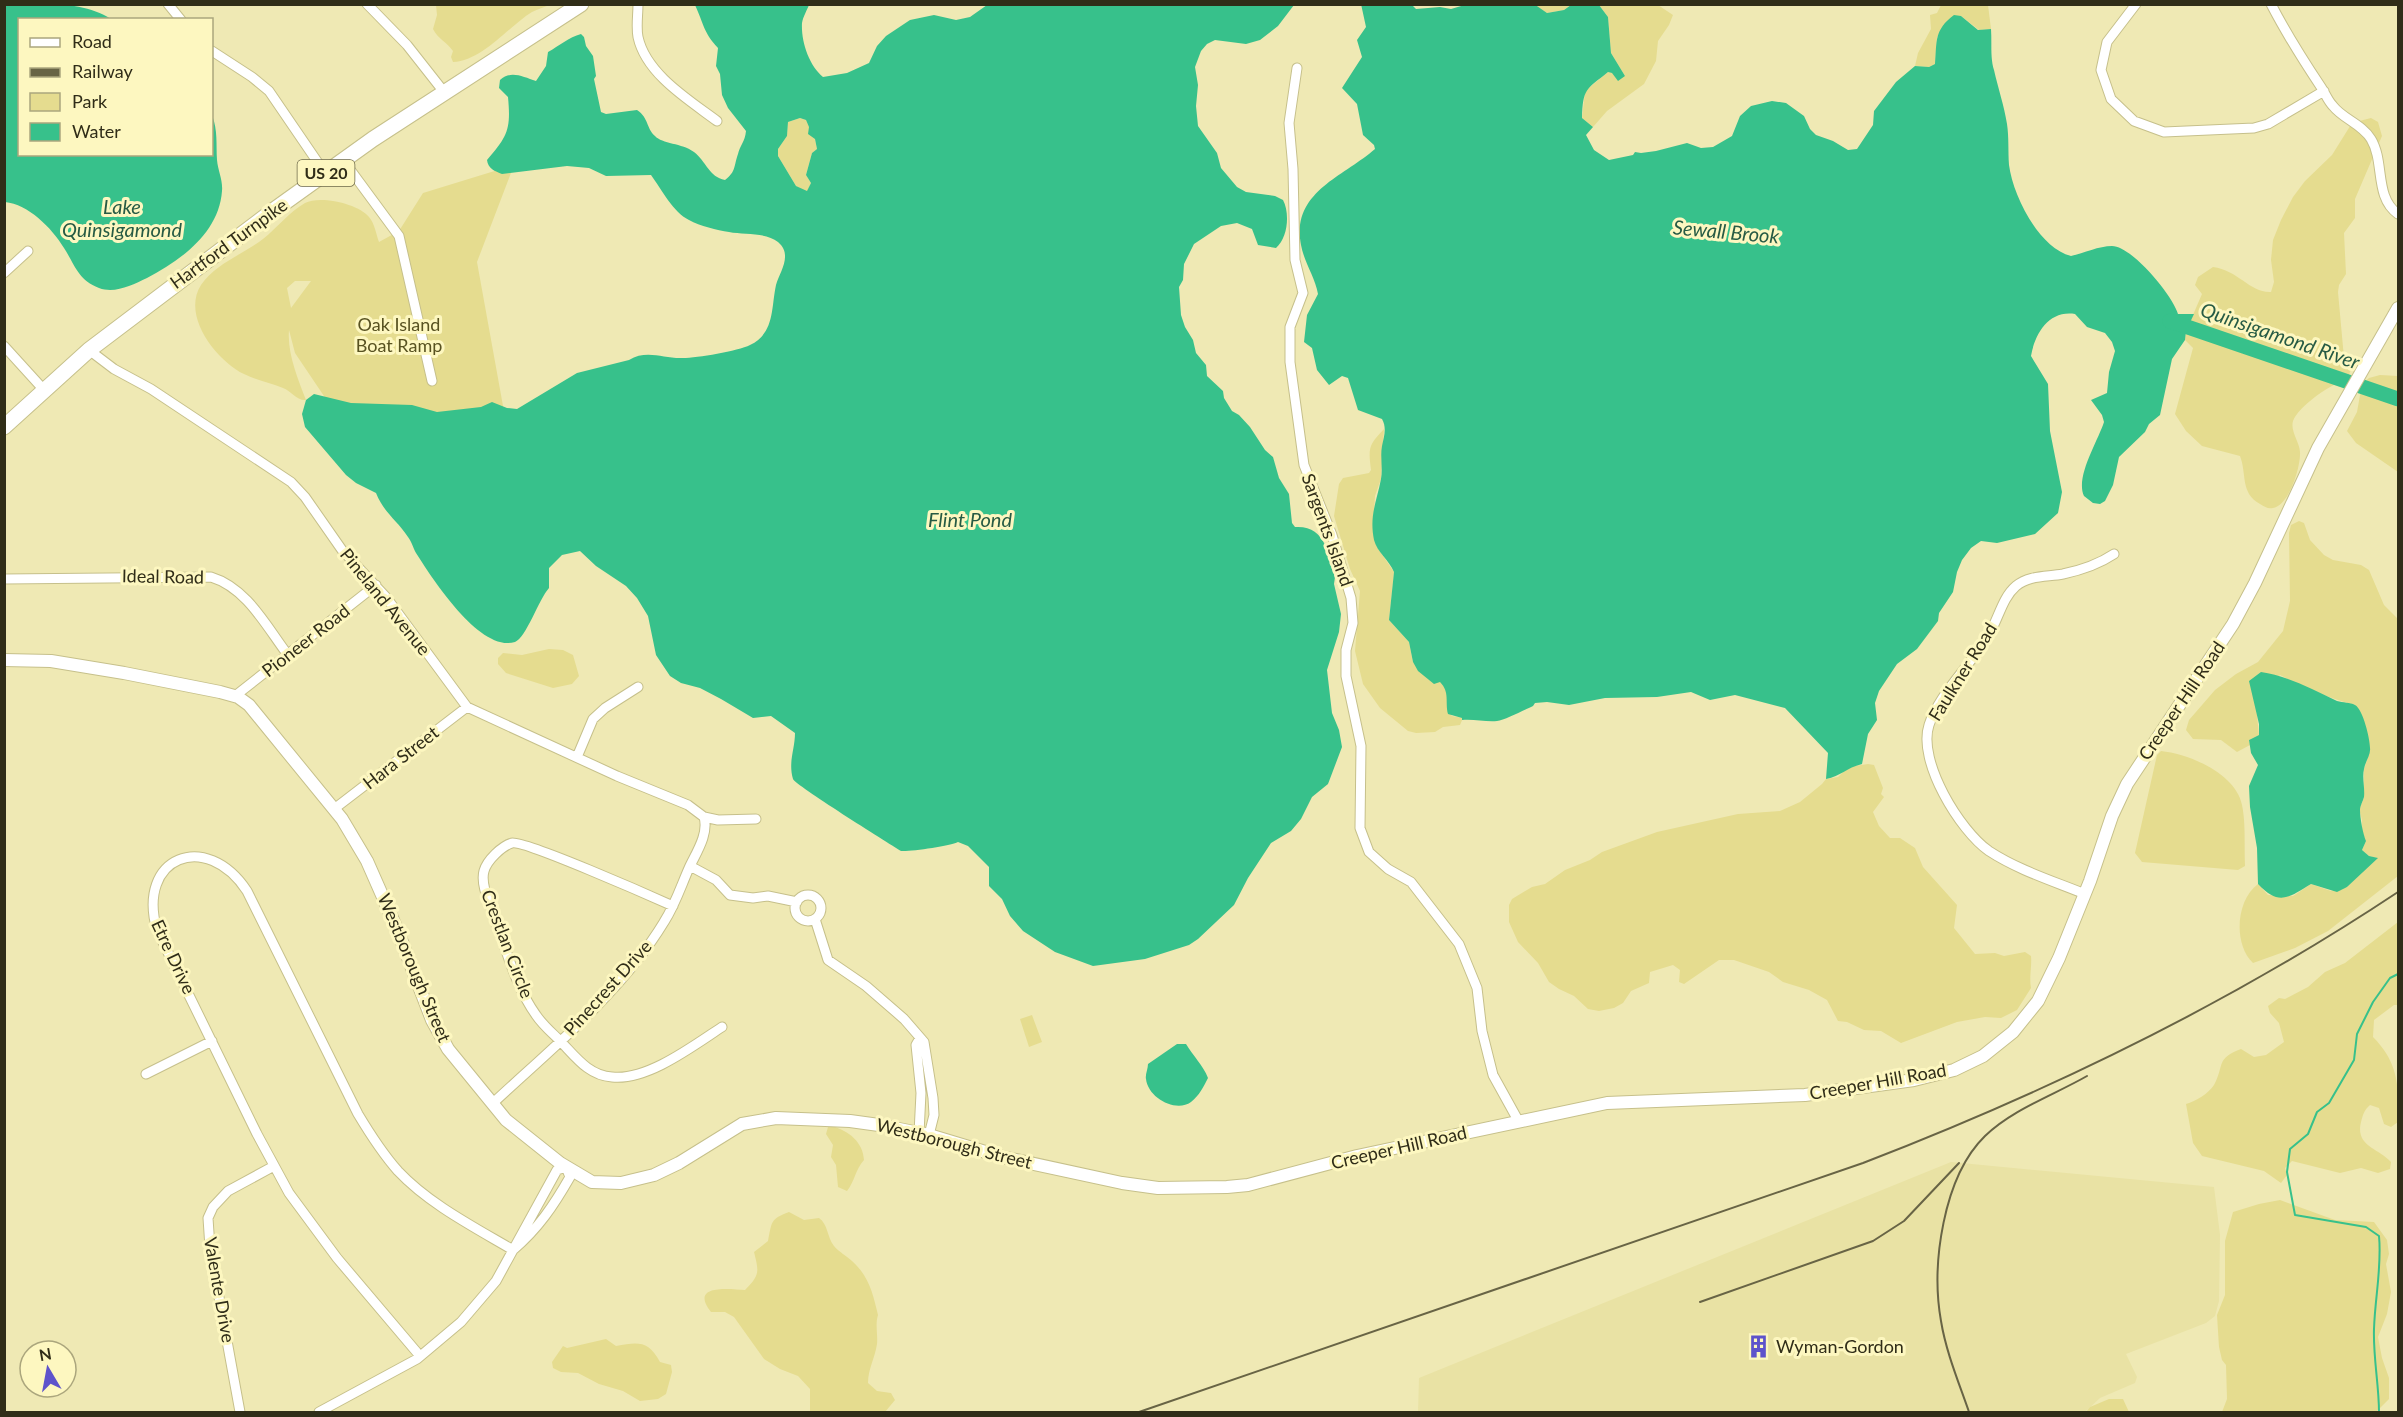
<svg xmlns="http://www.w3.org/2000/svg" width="2403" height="1417" viewBox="0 0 2403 1417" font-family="Lato,sans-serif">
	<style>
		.built { fill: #e9e2a4 }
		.green { fill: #e5dc8f; fill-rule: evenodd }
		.water { fill: #37c18b; fill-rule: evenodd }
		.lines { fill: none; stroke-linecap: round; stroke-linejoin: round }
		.stream { stroke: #37c18b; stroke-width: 2 }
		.river { stroke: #37c18b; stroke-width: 15 }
		.minor-casing { stroke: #c6c08b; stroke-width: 11 }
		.tertiary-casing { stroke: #c6c08b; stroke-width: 14 }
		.primary-casing { stroke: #c6c08b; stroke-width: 17 }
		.minor { stroke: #fff; stroke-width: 9 }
		.tertiary { stroke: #fff; stroke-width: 12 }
		.primary { stroke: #fff; stroke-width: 15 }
		.rail { stroke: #686445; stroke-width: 2 }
		.labels { text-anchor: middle; stroke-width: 6; stroke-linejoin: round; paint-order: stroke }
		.shield { fill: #fdf7c0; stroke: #6e6a4a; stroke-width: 1.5 }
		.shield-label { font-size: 16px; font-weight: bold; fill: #302d18 }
		.street-label { font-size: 18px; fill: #302d18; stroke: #fdf7c0 }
		.park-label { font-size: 18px; fill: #585221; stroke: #fdf7c0 }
		.poi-label { font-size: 18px; fill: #302d18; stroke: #fdf7c0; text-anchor: start }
		.water-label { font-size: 20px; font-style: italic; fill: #275b44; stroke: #fdf7c0 }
	</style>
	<rect width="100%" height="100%" fill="#efe9b4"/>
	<path class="built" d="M1951,1162L2214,1187L2220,1235L2219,1301L2215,1316L2206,1323L2126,1354L2137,1377L2135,1383L2100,1398L2085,1412H1418L1419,1378Z"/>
	<path class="green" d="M436,5V4L550,5C544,7 538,9 532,12C509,26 482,61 453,62L451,57L453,51C447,42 438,39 433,29L437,15Z
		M1534,5H1571L1564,10L1547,13Z
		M1599,5H1658L1673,15L1669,25L1658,41L1656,61L1644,84L1607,111L1593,127L1582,118L1585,91L1608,72L1625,76L1611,53L1608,17Z
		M1941,5H1988L1991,29L1979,30L1961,16L1937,37L1935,64L1929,67L1915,66L1918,53L1931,29L1930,15L1937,13Z
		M800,118L806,120L815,139L817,149L812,153L806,175L811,183L807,192L796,186L778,156V149L787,136L788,122Z
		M2371,118L2378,122L2382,136L2355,199V218L2344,233L2346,274L2339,285L2338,292L2344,358L2351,369L2347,381C2333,381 2298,407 2293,421C2290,431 2300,443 2300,452C2301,466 2289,506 2273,508C2268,509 2265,507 2260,504C2240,493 2247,474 2240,456L2202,446L2186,431L2175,414L2193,348L2185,340L2186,331L2202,294L2195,285L2198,277L2213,267C2238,270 2250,293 2271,292L2274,282L2271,260L2273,240L2281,220L2293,197L2305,181L2332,155L2352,123Z
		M514,165L477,262L505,417L448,418L330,405L295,353L289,330C287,353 298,379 306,400C297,401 291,391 283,388C270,383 258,381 244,374C217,361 181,316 201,285C216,263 244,254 263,239C278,227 289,212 305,203C320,195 359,204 369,217C375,224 376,234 379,242L399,231L423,193ZM295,281H311L291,308L287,288Z
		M2380,375L2398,376V472L2356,443L2347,431L2357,412L2362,384L2369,378Z
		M1384,429L1381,479L1375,496L1373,532L1377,547L1394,572L1389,620L1409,642L1413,662C1423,669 1445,680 1447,694C1449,704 1445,707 1452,716L1463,718L1460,725L1443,727L1435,732L1416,733L1408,731L1380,708L1363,684L1355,651L1360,591L1350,569L1334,516L1339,484L1343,478L1369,473L1371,470C1368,447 1369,445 1384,429Z
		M2299,521L2304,523L2310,540L2324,555L2333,560L2361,565L2369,570L2384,605L2398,619V876L2328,931L2295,948L2253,963C2233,944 2236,900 2258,884L2268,895L2293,896L2311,884L2331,891L2347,887L2377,858L2369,856L2362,850L2366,841L2362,833V820L2359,809L2364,798V769L2369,754L2355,705C2331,699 2302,687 2280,675L2256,705L2259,735L2249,740L2250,745L2237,752L2221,740L2193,739L2186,730L2189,720L2215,690L2236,674L2258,662L2283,631L2290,601L2289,533L2291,525Z
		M549,649L563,650L573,655L579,676L572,684L553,688L506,673L498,664V658L503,653L522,655Z
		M2161,751C2190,754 2236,774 2242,805C2246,824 2244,847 2245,866L2238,870L2142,862L2135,853L2157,755Z
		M1868,764L1874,765L1883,788L1881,794L1884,797L1873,812L1879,826L1890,838H1900L1915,848L1923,867L1957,905L1954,928L1975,954L1995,953L2004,956L2025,952L2031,956C2032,967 2029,977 2031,988L2017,1010L2001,1018L1985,1017L1957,1022L1901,1043L1881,1031L1864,1030L1847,1022L1838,1021L1827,1000L1809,990L1783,982L1769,972L1734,960H1719L1684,984L1679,982L1680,970L1673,965L1650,972L1649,983L1631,991L1623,1003L1614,1008L1599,1011L1588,1009L1574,996L1559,989L1549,982L1538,963L1518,942L1509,922V905L1512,899L1532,887L1545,884L1565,870L1590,860L1602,852L1657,832L1738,814L1780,811L1800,802L1822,784L1826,779L1838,777L1848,767Z
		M2398,922V1005H2394L2374,1020L2373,1037C2399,1063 2399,1088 2398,1122L2391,1127L2384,1124L2379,1108L2370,1105C2364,1110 2363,1115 2361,1122C2355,1146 2378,1148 2391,1162L2390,1169L2378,1173L2361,1168L2340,1173L2292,1161L2285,1168L2287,1175L2281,1183L2264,1171L2202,1156L2193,1143L2186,1104C2196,1101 2208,1094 2214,1085C2225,1065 2215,1059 2241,1049L2254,1057L2266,1055L2284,1042L2279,1023L2270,1013L2268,1006L2279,998L2285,999L2308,987L2325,972L2345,963Z
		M1032,1015L1042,1042L1029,1047L1020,1019Z
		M832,1126C849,1131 863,1142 864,1160C855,1170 855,1181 847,1191L838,1187L836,1165L831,1157L833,1145L826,1134L828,1127Z
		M2280,1200L2335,1220L2374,1222L2387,1240L2389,1254L2386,1264L2391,1292L2387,1314L2378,1337L2382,1358L2389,1378V1399L2376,1412H2222L2227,1399L2226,1365L2222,1360L2219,1347L2217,1315L2225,1295V1241L2233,1212L2259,1204Z
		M789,1212L804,1220L819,1218C828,1224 827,1237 834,1246C839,1252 847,1256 852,1261C869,1276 873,1294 878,1315C875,1324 878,1335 877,1344C875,1358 868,1369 868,1383L877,1391L891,1393L895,1400L885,1412H810V1389L798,1376L780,1369L764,1359L734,1317L725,1312H711C689,1284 729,1289 745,1290C760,1275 759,1272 754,1252L768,1241C772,1222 770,1219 789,1212Z
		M606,1339L616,1346C638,1342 648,1340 660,1362L671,1365L672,1372L666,1394L658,1399L640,1401L623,1391L599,1384L578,1373L561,1372L553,1368L552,1362L563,1346L567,1348Z
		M2109,1399H2123L2129,1412H2086L2090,1407Z"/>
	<path class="water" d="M1361,4L1412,5L1416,9L1440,7L1451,9L1468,4H1534L1547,13L1564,10L1571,5H1599L1608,17L1611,53L1625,76L1618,81L1612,73L1608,72C1586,90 1583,88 1582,118L1593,127L1586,135L1594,150L1609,160L1633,155L1635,152L1641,153L1656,151L1687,143L1701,148L1713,147L1732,136L1740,116L1751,106L1772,101L1786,103L1804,116L1810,129L1816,135L1833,141L1848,150L1857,149L1873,125L1874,111L1896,82L1915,66L1929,67L1935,64C1937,41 1934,30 1954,15L1961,16L1978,30L1991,29C1992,42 1990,58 1994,70C1998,88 2004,105 2007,124C2009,137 2008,151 2009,165C2013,196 2039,248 2071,256C2084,253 2099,246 2112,246C2132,246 2173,296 2178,314H2194L2186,331L2185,340L2172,359L2160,415L2149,424L2145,432L2119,457L2113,485L2105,501L2100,504L2093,503L2084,496C2075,477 2098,441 2104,422L2102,415L2091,400L2107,393L2109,372L2115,351L2112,342L2105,333L2087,327L2075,314C2049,310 2035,333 2031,356L2048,384L2050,431L2062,492L2058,513L2035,534L1997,543L1981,541L1971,548L1962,560L1957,572L1953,592L1939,613L1938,621L1917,649L1897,664L1879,691L1875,703L1877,720L1868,734L1862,764C1846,768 1841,776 1826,779L1828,753L1785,708L1735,695L1710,700L1691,692L1657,697L1605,698L1569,705L1547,702L1535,703L1533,706C1524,710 1505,720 1497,721C1486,722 1474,719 1462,720V718L1448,714C1445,702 1450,692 1440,682L1434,684L1418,671L1413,662L1409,642L1389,620L1394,572C1389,560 1377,552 1374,540C1369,515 1377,501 1381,479C1383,468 1380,457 1382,446C1384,436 1387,428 1382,419L1358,410L1348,378L1342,376L1329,385L1317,370L1312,348L1304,342L1307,315L1318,294C1315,277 1304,262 1301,245C1291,192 1343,177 1375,149L1374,145L1363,135L1357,104L1342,88L1362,57L1357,40L1366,27Z
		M4,5C39,4 82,0 111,19L20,20V154H212V115C218,131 216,144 217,160C218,171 223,180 222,191C219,233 181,260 147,278C132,285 115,294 99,288C78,280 75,265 64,248C52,228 28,204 5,202Z
		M695,5H809C807,10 803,17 802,23C801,42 809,65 823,77L847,73L869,63L877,46L886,36L910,20L934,15L956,20L970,17L987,5H1294L1278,26L1260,40L1246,44L1215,40L1207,44L1201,51L1195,67L1198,85L1196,106L1198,126L1217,153L1221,168L1237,187L1246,192L1275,196L1283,200C1290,213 1288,238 1276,248L1258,245L1252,229L1237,223L1221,226L1194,244L1184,264L1183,280L1179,287L1181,315L1185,327L1193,340L1196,353L1206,365L1207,376L1223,391L1224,398L1232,411L1239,415L1250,427L1265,450L1273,457L1279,478L1289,494L1292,523L1295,527C1326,525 1328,554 1335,577L1334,584L1341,614L1339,632L1327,670L1332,713L1339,730L1342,747L1328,784L1312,797L1301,819L1291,831L1271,843L1248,878L1234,905L1198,939L1189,945L1145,959L1093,966L1055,952L1023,931L1010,916L1002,899L989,886V867L968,846L958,842C950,846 909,852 901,851C887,842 795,785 793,779C788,762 795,749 795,733L771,716L753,718L721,699L700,688L681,683L670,676L656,655L648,616L637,598L626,586L596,566L580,551L562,555L549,568V588C539,599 526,638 515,642C480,653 432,578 416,553C413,548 412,542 408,537C396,519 384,513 376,493L356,483L346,475L305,427L302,414L306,400L314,394L351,403L412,405L437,412L481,407L492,402L507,408L517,409L577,373L629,360C647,349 664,359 683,358C697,358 738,351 750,345C775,333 771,308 776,285C780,271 793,255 778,242C766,232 744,235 729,232C717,230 700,226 689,220C673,212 662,190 651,175L606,176L589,168L567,166L502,174C495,171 488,169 487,160C508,136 511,129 508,97L499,88L500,80C511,70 523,77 536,81L546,66L548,52C559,46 569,37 581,34L584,37L586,46L593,56L596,76L594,79L601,112L606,114L637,110C649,118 646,128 655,136C662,144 682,143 694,152C706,161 709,177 725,180C736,172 734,165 738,154C740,145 745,142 746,131L728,108L722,95L720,74L716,66L718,48C703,32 704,24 695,5ZM800,118L806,120L809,127L808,134L815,139L817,149L812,153L806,175L811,183L807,191L796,186L778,156V149L787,136L788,122Z
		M2261,672C2288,676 2313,690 2337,701C2343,703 2350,702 2355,705C2363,709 2370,739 2370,748C2371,755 2365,762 2364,769C2362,778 2365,788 2364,797C2363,801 2360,806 2360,810C2360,818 2363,834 2366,841L2362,850L2369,856L2378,858L2347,887L2337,892L2311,884C2288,898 2279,906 2258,884L2257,848L2250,807L2249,786L2258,765L2251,753L2249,740L2259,735V724L2249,681Z
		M1177,1044H1186C1193,1056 1203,1065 1208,1078C1204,1086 1199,1096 1191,1102C1176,1113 1148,1098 1146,1079C1145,1075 1148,1069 1148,1064Z"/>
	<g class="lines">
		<path class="stream" d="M2379,1412C2379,1385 2373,1357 2374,1329C2375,1297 2382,1267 2379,1236L2366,1227L2295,1215L2287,1172L2290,1149L2308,1134L2317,1112L2329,1103L2354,1060L2357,1034L2373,1002L2390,978L2398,974"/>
		<path class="river" d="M2170,321L2398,399"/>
		<defs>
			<path id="minor" d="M168,4L181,20
				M367,4L407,45L444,92
				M638,4C638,15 636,27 638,37C646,74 689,100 717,121
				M2136,4L2107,42L2101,70L2111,99L2134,121L2164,132L2254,128L2268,124L2324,91
				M2271,4C2286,33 2303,60 2321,87C2325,93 2328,101 2333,106C2343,119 2362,124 2371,139C2385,162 2374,197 2398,214
				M212,51L252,77L269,91L325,173
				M1297,68L1289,123L1293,169L1295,260L1303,293L1290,327V362L1304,465L1332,535L1351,598L1353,623L1346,650V676L1361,746L1360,828L1369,852L1388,869L1411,882L1459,944L1477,988L1482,1031L1493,1075L1519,1122
				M343,160L399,236L432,381
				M4,273L28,251
				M4,346L44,390
				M89,350L114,369L151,389L291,482L305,497L342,550L386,597L467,707L617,776L688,805L704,817
				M4,579L211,577C247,588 266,626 288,655
				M235,696L376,585
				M577,757L593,719L605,708L638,687
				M334,809L467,707
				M704,817L718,820L756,819
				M690,866L716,880L730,895L753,898L768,896L797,902
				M2085,894C2053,881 2018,870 1989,851C1960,831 1917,761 1929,725C1937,700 1959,677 1974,656C1979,649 1985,641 1989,634C1999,618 2002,598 2016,586C2029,575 2047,577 2063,574C2082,570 2099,564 2114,554
				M795 908a13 13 0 1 1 26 0a13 13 0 1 1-26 0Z
				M673,906C653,897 524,840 512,843C502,846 487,860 484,871C480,885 491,906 495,919C507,952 516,987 536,1015C544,1027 555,1035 564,1045C578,1060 591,1076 612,1077C647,1081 693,1046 722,1027
				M815,919L828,960L866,986L904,1019L924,1042L933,1098L934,1115L929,1135
				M146,1074L212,1041
				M492,1104C552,1048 621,993 664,922C675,905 681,886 689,868C696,853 709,834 704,817
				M919,1133L921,1093L916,1045L920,1038
				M420,1356L337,1258L289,1193L257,1134L157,930C136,857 206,829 247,891L358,1114C370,1134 382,1153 398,1171C429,1204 474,1227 513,1250
				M240,1412L210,1248L208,1218L213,1207L228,1191L274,1166
				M319,1412L417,1359L461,1322L496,1281L557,1170L566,1167L570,1177C554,1205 538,1229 513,1250"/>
			<path id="tertiary" d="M4,660L51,661L124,673L220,692L238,697L249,705L342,819L367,861L397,929L432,1020L448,1049L506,1120L560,1163L592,1182L621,1183L654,1175L679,1163L742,1124L776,1118L850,1121L879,1125L929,1135L1002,1157L1122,1183L1158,1188L1227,1187L1248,1185L1357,1156L1607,1103L1805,1095L1914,1080L1954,1070L1983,1056L2013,1032L2038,1001L2059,958L2090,881L2112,816L2127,784L2233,624L2255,583L2318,448L2398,308"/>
			<path id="primary" d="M4,427L89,350L274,210L373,139L581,4"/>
		</defs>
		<use href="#minor" class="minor-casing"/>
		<use href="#tertiary" class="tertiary-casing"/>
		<use href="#primary" class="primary-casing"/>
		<use href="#minor" class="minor"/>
		<use href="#tertiary" class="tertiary"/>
		<use href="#primary" class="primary"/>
		<path class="rail" d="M1700,1302L1873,1241L1904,1221L1959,1163
			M1139,1412L1863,1163C2050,1091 2231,1003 2398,892
			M1969,1412C1959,1383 1946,1352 1941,1321C1931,1265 1943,1177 1985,1136C2013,1109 2054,1095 2087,1076"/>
	</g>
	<defs>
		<symbol id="building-bare" viewBox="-9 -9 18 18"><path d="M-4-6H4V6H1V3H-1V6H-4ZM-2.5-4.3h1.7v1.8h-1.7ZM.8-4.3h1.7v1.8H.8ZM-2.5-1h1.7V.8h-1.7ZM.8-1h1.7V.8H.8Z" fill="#5e53cb" stroke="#fdf7c0" stroke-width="2.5" paint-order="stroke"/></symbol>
	</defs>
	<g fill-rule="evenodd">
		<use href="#building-bare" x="1742" y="1330" width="33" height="33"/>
	</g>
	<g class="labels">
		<rect class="shield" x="297.5" y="160" width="57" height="26" rx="4.5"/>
		<g class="shield-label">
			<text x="326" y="179">US 20</text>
		</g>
		<g class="street-label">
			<text transform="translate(229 244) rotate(-36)" y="6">Hartford Turnpike</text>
			<text transform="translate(1327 530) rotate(70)" y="6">Sargents Island</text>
			<text transform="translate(163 577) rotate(1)" y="6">Ideal Road</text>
			<text transform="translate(385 602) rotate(51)" y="6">Pineland Avenue</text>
			<text transform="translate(306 641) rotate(-38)" y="6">Pioneer Road</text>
			<text transform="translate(1963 672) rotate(-58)" y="6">Faulkner Road</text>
			<text transform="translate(2182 701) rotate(-56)" y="6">Creeper Hill Road</text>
			<text transform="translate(401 758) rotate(-38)" y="6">Hara Street</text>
			<text transform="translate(507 944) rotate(69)" y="6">Crestlan Circle</text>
			<text transform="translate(173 957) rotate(65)" y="6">Etre Drive</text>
			<text transform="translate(414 968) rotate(67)" y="6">Westborough Street</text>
			<text transform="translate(608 988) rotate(-48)" y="6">Pinecrest Drive</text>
			<text transform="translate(1878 1082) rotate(-10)" y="6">Creeper Hill Road</text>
			<text transform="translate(954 1144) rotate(14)" y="6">Westborough Street</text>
			<text transform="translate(1399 1148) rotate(-13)" y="6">Creeper Hill Road</text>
			<text transform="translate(219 1290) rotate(80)" y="6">Valente Drive</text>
		</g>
		<g class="park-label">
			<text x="399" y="331">Oak Island<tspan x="399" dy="21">Boat Ramp</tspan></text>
		</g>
		<g class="poi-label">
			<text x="1776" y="1353">Wyman-Gordon</text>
		</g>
		<g class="water-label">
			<text x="122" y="214">Lake<tspan x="122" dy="23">Quinsigamond</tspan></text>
			<text transform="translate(1726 232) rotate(5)" y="7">Sewall Brook</text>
			<text transform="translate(2280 336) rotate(19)" y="7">Quinsigamond River</text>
			<text x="970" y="527">Flint Pond</text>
		</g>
	</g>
	<rect width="2403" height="1417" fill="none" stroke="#302d18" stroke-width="12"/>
	<rect x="18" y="18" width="195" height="138" fill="#fdf7c0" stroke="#aba67d" stroke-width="1.5"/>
	<rect x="30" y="38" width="30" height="9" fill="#ffffff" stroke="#aba67d" stroke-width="1.5"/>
	<text x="72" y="48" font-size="18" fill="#302d18">Road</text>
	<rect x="30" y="68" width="30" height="9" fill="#686445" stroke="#aba67d" stroke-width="1.5"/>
	<text x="72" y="78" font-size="18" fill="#302d18">Railway</text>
	<rect x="30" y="93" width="30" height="18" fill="#e5dc8f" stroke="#aba67d" stroke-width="1.5"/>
	<text x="72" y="108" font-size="18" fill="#302d18">Park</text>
	<rect x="30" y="123" width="30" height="18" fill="#37c18b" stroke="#aba67d" stroke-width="1.5"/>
	<text x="72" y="138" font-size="18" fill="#302d18">Water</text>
	<g transform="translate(48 1369) rotate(350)"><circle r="28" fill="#fdf7c0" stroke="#aba67d" stroke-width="1.5"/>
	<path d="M0-4.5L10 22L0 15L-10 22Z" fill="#5e53cb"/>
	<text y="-9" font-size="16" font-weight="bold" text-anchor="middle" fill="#302d18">N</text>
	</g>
</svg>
